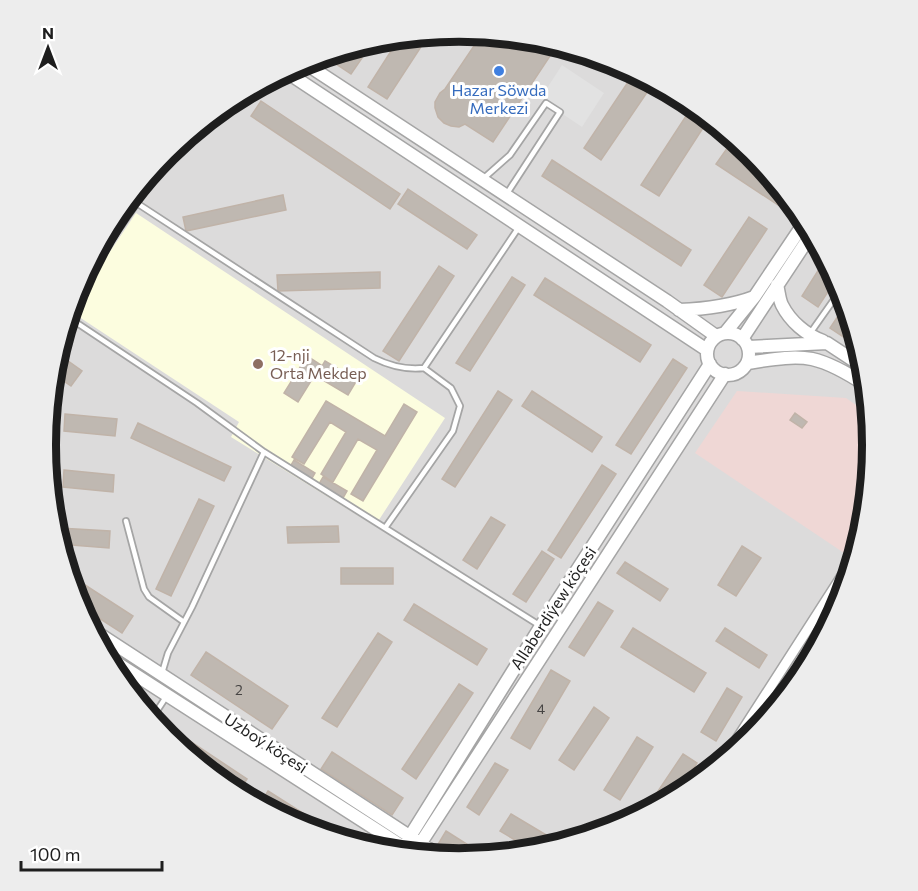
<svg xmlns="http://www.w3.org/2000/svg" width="918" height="891" viewBox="0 0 918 891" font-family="Commissioner,sans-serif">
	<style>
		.residential { fill: #dcdbdb }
		.commercial { fill: #efd7d5 }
		.education { fill: #fcfddf }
		.parking { fill: #e2e2e2 }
		.building { fill: #bfb8b1; stroke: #c0b3a8; stroke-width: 1.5 }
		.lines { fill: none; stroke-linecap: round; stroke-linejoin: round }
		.service-casing { stroke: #a5a5a5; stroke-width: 8 }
		.minor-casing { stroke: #a5a5a5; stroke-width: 12 }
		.tertiary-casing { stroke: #a5a5a5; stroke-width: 15 }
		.service { stroke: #fff; stroke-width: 4.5 }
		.minor { stroke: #fff; stroke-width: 9 }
		.tertiary { stroke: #fff; stroke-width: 12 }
		.shop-dot { fill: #3f7fe0; stroke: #fff; stroke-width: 2 }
		.education-dot { fill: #8d6e63; stroke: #fff; stroke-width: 2 }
		.labels { text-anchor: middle; stroke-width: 6; stroke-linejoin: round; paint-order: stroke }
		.number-label { font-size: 14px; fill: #464443 }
		.shop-label { font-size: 16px; fill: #366cbe; stroke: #fff }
		.education-label { font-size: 16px; fill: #785e54; stroke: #fff; text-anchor: start }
		.street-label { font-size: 16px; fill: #1e1e1e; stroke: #fff }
		.rim { fill: none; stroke: #1e1e1e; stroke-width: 8 }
	</style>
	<rect width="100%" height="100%" fill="#efece5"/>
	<path class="residential" d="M46 446a413 413 0 1 1 826 0a413 413 0 1 1-826 0Z"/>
	<path class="commercial" d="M737,391L846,398L870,415L873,446L871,469L866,477L870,480L865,527L863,531L847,555L695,453Z"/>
	<path class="education" d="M136,213L445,418L375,526L231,437L239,422L70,311Z"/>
	<path class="parking" d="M562,65L604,93L582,127L540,99Z"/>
	<path class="building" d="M482,34L529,38L552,53L493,142L465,124L459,127L451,126L444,123L438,117L435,108V102L440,93L445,89Z
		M426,35L428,36L387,99L368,87L400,37Z
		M348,49L362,58L351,74L324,56Z
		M630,79L648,91L601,160L584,148Z
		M261,101L400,194L390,209L251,116Z
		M686,116L703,128L659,196L641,185Z
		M728,147L769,173L792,202L787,211L716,164Z
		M552,160L691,250L681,266L542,176Z
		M408,189L477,235L467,249L398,204Z
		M283,195L286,210L186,231L183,217Z
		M749,217L767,229L722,297L704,285Z
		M826,258L837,278L818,307L802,296Z
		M439,266L454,276L399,361L383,351Z
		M380,272V288L278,291L277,275Z
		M512,277L525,285L470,371L456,363Z
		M545,278L651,345L640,362L534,295Z
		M840,313L852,321L860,348L830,328Z
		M57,353L82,371L71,386L52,373Z
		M307,356L321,365L298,402L284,393Z
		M673,359L687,368L631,454L616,445Z
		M325,361L357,380L348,395L316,376Z
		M498,391L512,400L455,487L442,479Z
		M532,391L602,437L592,452L522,406Z
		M326,401L385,436L404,404L417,412L363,501L351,494L377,450L358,439L333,482L321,474L346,432L330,422L304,464L292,457Z
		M795,413L807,422L802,428L790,420Z
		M65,414L117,419L115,436L64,431Z
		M138,423L231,467L224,481L131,438Z
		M294,460L315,473L311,480L290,467Z
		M602,465L616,474L561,558L548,550Z
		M64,470L114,475L113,492L63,487Z
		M323,477L347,491L343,498L319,484Z
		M199,499L214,506L171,596L156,589Z
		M491,517L505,525L477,569L463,560Z
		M338,526L339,542L288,543L287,527Z
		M59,528L110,531L109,548L59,544Z
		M742,546L761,558L736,596L718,585Z
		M542,551L554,559L526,602L513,594Z
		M625,562L668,589L660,601L617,573Z
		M341,568H393V584H341Z
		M68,574L133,616L122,633L77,604Z
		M598,602L613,611L584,656L569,647Z
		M414,604L487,649L477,665L404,620Z
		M633,628L706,673L694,692L621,647Z
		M725,628L767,655L759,668L716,641Z
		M378,633L392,642L337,727L322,718Z
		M206,652L288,706L272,729L191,675Z
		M551,670L570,681L530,749L511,738Z
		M459,684L473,693L416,779L402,769Z
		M727,688L742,697L716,741L701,732Z
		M594,707L609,718L574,770L559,760Z
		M178,733L247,779L237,794L228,789L172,743Z
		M637,737L653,747L620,800L604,790Z
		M332,752L403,798L392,815L321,769Z
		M683,754L697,763L675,797L642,815Z
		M495,763L508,770L479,815L467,807Z
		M268,791L339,836L337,839L300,828L259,806Z
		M511,814L563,845L535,852L500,831Z
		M446,831L487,857L459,859L437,846Z"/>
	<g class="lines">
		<defs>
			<path id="service" d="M484,178L510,155L546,103L560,112L506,195
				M129,198L374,358C390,366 406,370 424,368
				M519,227L424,368L451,388L460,406L453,431L385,528L539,625
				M75,292L137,203
				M68,317L197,403L264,452L385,528
				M811,332L842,288
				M126,521L144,589L149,597L184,622
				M162,673L168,653L192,607L264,452
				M151,720L166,697"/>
			<path id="minor" d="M767,719L832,622
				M721,764L856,554"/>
			<path id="tertiary" d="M303,62L667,301L716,336
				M285,71L707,350
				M777,285C779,292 779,299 782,305C790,321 806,335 823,341
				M679,310C705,309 730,306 754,297
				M725,333L755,296L806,220
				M707 354a21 21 0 1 1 42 0a21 21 0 1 1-42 0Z
				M742,339L812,233
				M748,347L827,343L865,368
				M747,363C768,360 792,355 812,359C830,363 852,376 867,386
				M90,628L443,858
				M103,654L408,850
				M399,854L541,626L710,364
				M413,855L725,374"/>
		</defs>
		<use href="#service" class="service-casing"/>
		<use href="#minor" class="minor-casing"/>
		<use href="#tertiary" class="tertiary-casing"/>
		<use href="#service" class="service"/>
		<use href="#minor" class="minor"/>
		<use href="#tertiary" class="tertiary"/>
	</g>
	<circle class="shop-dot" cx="499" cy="71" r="6"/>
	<circle class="education-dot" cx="258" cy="364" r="6"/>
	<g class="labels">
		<g class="number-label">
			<text x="239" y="695">2</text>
			<text x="541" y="714">4</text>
		</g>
		<g class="shop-label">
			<text x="499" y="96">Hazar Söwda<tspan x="499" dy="18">Merkezi</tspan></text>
		</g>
		<g class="education-label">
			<text x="270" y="361">12-nji<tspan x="270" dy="18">Orta Mekdep</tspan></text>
		</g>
		<g class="street-label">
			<text transform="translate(553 608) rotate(-57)" y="6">Allaberdiýew köçesi</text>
			<text transform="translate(266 743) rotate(33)" y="6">Uzboý köçesi</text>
		</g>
	</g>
	<path d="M0 0H918V891H0ZM56 445a403 403 0 1 1 806 0a403 403 0 1 1-806 0Z" fill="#ededed" fill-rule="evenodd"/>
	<path class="rim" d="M56 445a403 403 0 1 1 806 0a403 403 0 1 1-806 0Z"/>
	<g transform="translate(48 48)" stroke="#ffffff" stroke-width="4.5" paint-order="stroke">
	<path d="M0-4.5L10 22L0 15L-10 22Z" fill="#1e1e1e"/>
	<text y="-9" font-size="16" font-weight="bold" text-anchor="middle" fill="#1e1e1e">N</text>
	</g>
	<path d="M21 861v9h141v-9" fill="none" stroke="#1e1e1e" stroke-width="3"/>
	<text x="30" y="861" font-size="18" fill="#1e1e1e" stroke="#ffffff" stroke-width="4.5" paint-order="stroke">100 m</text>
</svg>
